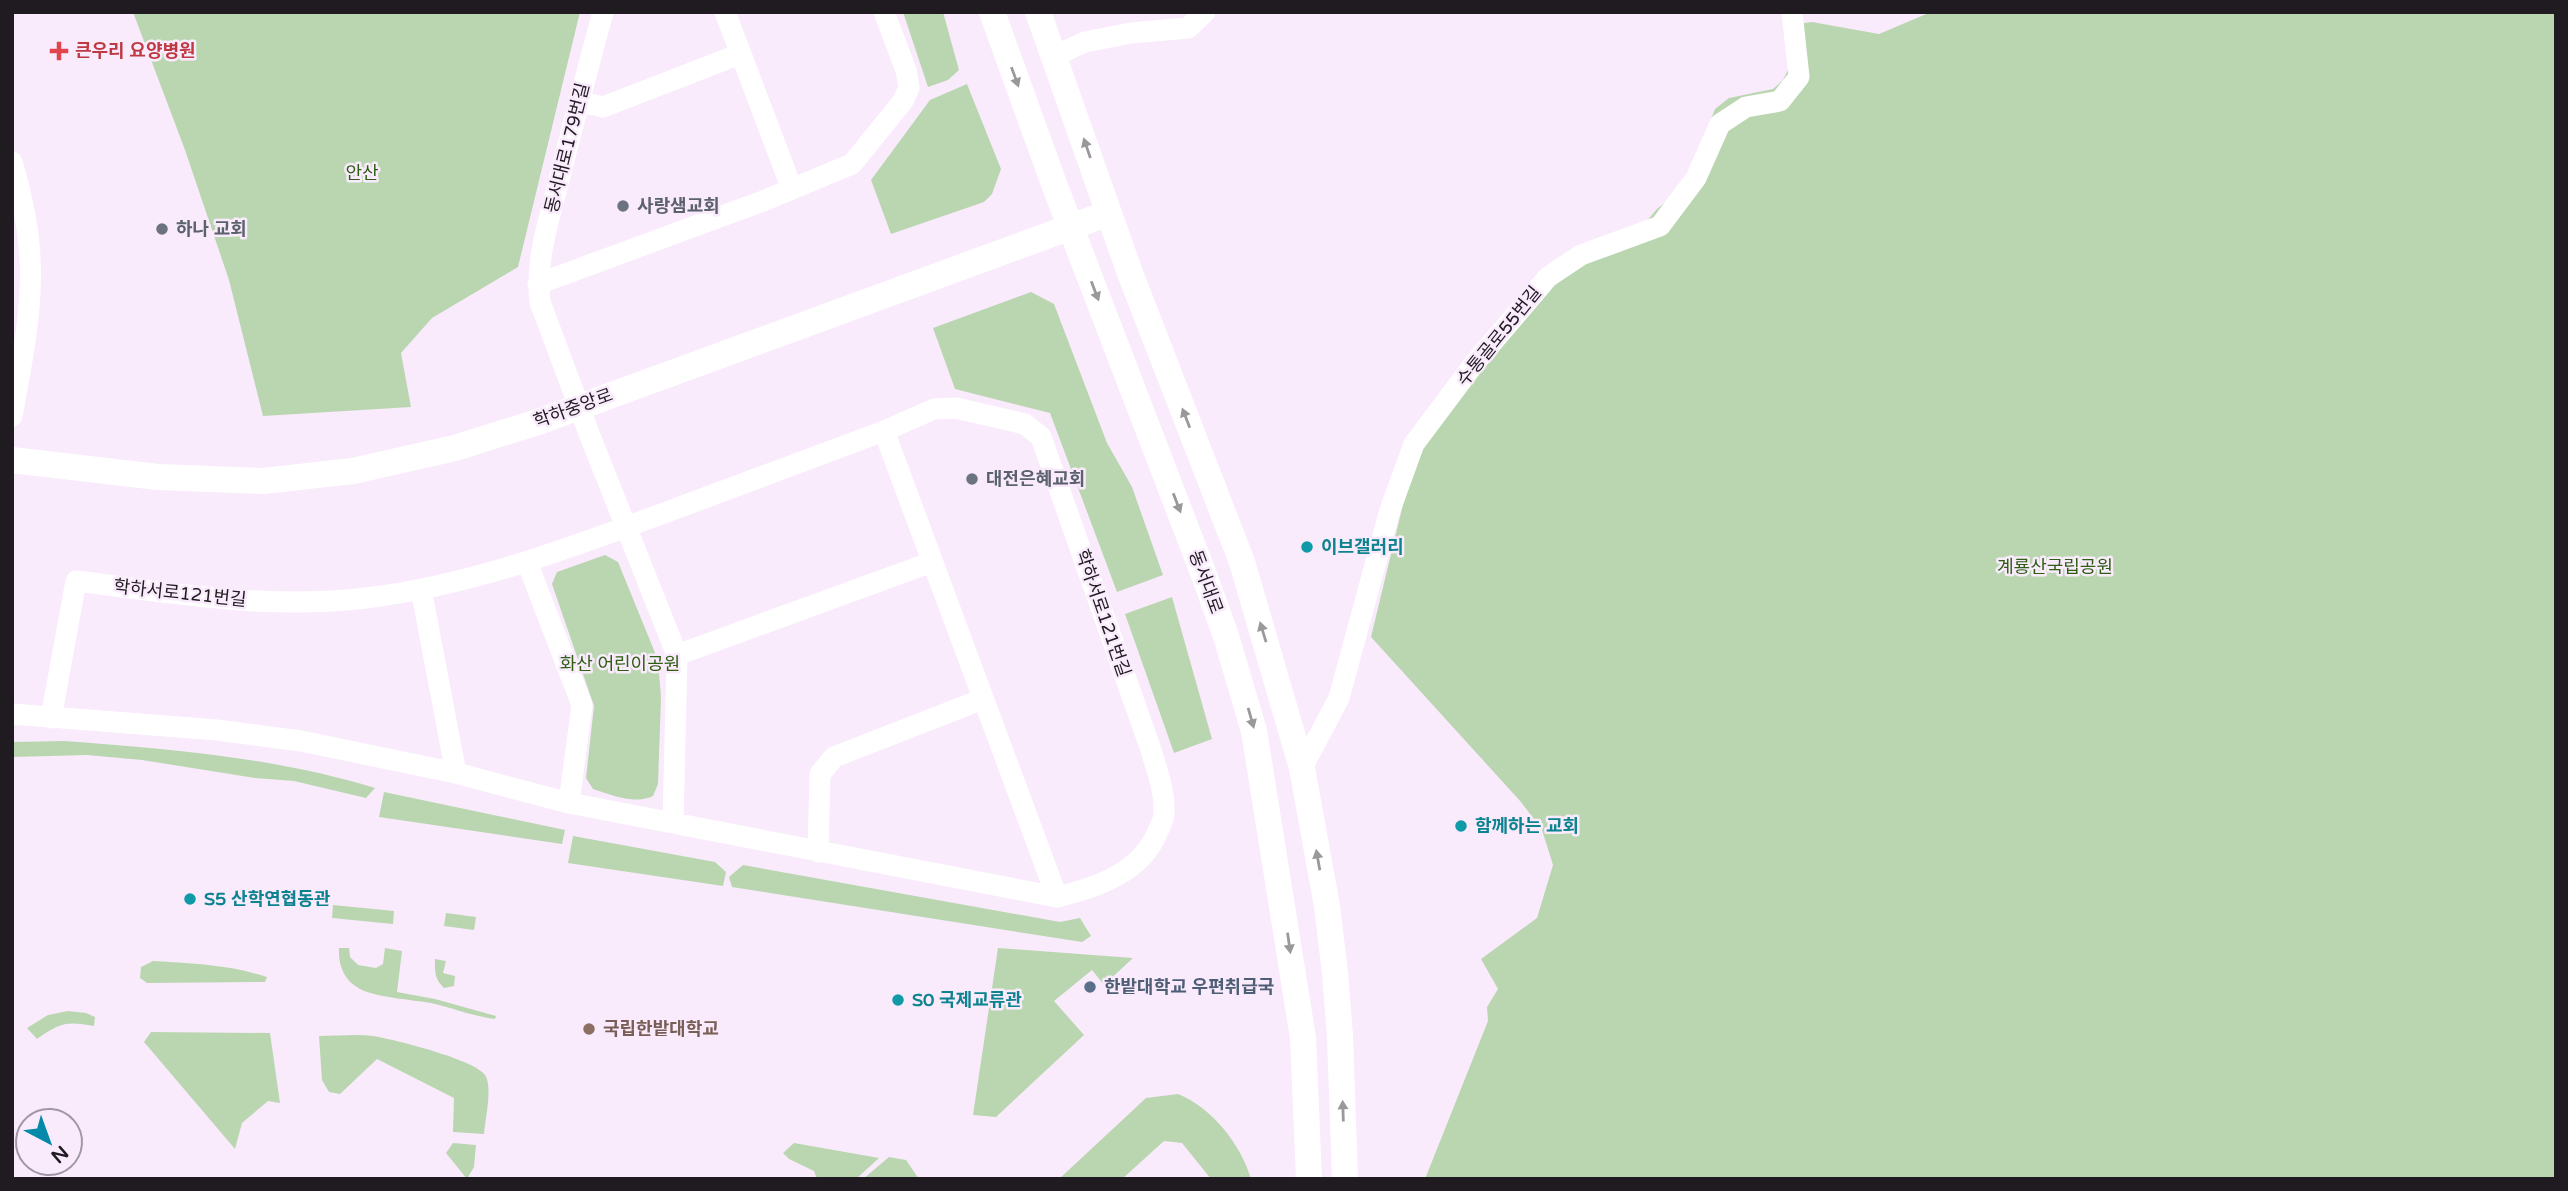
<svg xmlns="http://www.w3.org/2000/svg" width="2568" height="1191" viewBox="0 0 2568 1191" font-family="'Varela Round','Noto Sans KR',sans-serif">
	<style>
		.green { fill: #bad6b0 }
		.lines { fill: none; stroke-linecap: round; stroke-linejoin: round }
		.minor { stroke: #fff; stroke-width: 21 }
		.tertiary { stroke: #fff; stroke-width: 26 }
		.oneway { fill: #9b989b }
		.health-dot { fill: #e0444e; stroke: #f9ebfc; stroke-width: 2.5 }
		.worship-dot { fill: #6b7280; stroke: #f9ebfc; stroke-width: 2.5 }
		.culture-dot { fill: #0f9aa8; stroke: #f9ebfc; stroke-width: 2.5 }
		.service-dot { fill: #5c6f8a; stroke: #f9ebfc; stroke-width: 2.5 }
		.education-dot { fill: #8d6e63; stroke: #f9ebfc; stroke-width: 2.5 }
		.labels { text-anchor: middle; stroke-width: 5; stroke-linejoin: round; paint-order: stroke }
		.health-label { font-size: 18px; font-weight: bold; fill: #be3a42; stroke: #f9ebfc; text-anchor: start }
		.street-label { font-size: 18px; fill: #201b21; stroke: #f9ebfc }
		.park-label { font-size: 18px; fill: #2d5e11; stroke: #f9ebfc }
		.worship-label { font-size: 18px; font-weight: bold; fill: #5b616d; stroke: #f9ebfc; text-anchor: start }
		.culture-label { font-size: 18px; font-weight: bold; fill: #0d838f; stroke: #f9ebfc; text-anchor: start }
		.service-label { font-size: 18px; font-weight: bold; fill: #4e5e75; stroke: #f9ebfc; text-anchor: start }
		.education-label { font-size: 18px; font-weight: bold; fill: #785e54; stroke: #f9ebfc; text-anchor: start }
	</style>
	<rect width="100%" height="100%" fill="#f9ebfc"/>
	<path class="green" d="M133,12H580L518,267L432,318L401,353L411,407L263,416L229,280L185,150Z
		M903,12H943L959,70L948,80L928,87Z
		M1931,12H2556V1179H1425L1488,1021L1487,1007L1498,989L1481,959L1537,918L1553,865L1542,830L1521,802L1371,637L1406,492L1421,447L1552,282L1586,258L1626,245L1657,209L1672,197L1697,156L1715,109L1729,98L1773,89L1783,80L1791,64L1790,25L1812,22L1879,34Z
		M967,84L1001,169L992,194L984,202L891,234L871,180L930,100Z
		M1031,292L1054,304L1107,443L1132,487L1163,575L1117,592L1050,413L955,389L933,328Z
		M605,555L618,562L658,660L661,698L658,784L653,796C634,805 612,795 593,789L586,778L594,706L552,584L557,572Z
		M1172,597L1212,739L1174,753L1125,614Z
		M64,741C169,749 274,757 375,788L366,798L294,781L255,778L142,760L87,755L12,757V742Z
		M384,792L565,830L562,844L379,817Z
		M573,836L715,862L726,872L723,886L568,863Z
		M743,865L1060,922L1080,918L1091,936L1082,942L732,887L729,877Z
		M333,905L394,911L393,924L332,918Z
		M446,913L476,917L474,930L444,926Z
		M339,948H349L350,957L358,965L376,968L383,964L385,948L402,951L397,992L435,999L496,1016L495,1019C472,1016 453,1008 431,1003C413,1000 375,997 360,989C344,981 338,965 339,948Z
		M998,948L1133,958L1104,985L1092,970L1054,1001L1084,1035L996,1117L973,1115Z
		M435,959L446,961L443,973L455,976L454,986L444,988C434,978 435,972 435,959Z
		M153,961C190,963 231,965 267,977L265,982L147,983L140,978L141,967Z
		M68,1011L86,1013L95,1017L94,1026C66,1021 60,1023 37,1039L27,1028L48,1015Z
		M151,1032L270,1033L280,1103L268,1101L242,1123L235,1149L144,1042Z
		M319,1036C336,1036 356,1034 373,1036C393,1039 476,1060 485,1075C493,1087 485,1120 484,1134L453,1132L454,1098L377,1059L340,1094L329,1092L322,1080Z
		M1178,1094C1211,1107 1241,1144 1251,1179H1211L1182,1143L1164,1141L1122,1179H1059L1146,1098Z
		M453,1143L476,1145L474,1167L467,1179L446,1153Z
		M794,1143L879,1158L856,1179H817L814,1171L789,1159L783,1153Z
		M889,1157L906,1160L919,1179H863Z"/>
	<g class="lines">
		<path class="minor" d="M603,12C588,68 573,124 559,180C549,220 535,260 540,302L590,436L677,655L673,823
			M725,12L792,189
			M1054,56L1085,42L1131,33L1188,28L1205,12
			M578,101L603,107L740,54
			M12,162C21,193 29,226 30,259C33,309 21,367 12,416
			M538,284L763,201L852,164L903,101L909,88L906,70L884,12
			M884,431L1057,897
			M527,562L582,705L569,803
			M421,589L456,773
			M677,655L932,562
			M12,714L217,730L301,741L456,773L569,803L1057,897C1095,888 1141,873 1157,833C1160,827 1164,820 1164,813C1165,791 1157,771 1151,750L1041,437L1025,424L956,408L934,409L884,431C808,459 732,488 656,516C562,551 466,586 366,598C269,610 173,593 76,581L51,718
			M1302,768L1339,698L1390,510L1414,444L1474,364L1548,277L1581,255L1660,226L1696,178L1720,124L1746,107L1780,101L1799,77L1792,12
			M818,852L820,774L834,757L983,699"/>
		<path class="tertiary" d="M992,12L1054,184L1204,575L1226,636L1254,731L1303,1038L1309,1179
			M1038,12L1130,273L1242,562L1302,768L1327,906L1335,973L1340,1036L1345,1179
			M12,460L158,477L263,481L353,471L455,448L541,421L1109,213"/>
	</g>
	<defs><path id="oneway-solid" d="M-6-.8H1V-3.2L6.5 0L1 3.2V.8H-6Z" transform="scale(1.75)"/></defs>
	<g class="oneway">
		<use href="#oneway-solid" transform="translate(1015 77) rotate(70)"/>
		<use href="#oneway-solid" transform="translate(1087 148) rotate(-109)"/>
		<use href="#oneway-solid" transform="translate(1095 291) rotate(69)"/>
		<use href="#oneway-solid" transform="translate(1186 418) rotate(-111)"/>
		<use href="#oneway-solid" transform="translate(1177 503) rotate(69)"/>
		<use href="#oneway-solid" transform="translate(1263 632) rotate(-107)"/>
		<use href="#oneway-solid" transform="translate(1251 718) rotate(74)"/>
		<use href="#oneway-solid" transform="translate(1318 860) rotate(-100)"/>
		<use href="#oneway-solid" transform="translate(1289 943) rotate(82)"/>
		<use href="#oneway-solid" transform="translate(1343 1111) rotate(-92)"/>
	</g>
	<path class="health-dot" d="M55.5 40.5h7v7h7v7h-7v7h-7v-7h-7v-7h7z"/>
	<g class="worship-dot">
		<circle cx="623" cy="206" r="7"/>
		<circle cx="162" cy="229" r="7"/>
		<circle cx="972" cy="479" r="7"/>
	</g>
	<g class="culture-dot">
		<circle cx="1307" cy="547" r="7"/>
		<circle cx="1461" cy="826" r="7"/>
		<circle cx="190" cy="899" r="7"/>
		<circle cx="898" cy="1000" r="7"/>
	</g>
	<circle class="service-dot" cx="1090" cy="987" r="7"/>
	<circle class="education-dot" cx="589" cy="1029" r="7"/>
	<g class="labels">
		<g class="health-label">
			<text x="75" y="57">큰우리 요양병원</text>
		</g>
		<g class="street-label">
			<text transform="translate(567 148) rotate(-76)" y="6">동서대로179번길</text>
			<text transform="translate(1499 336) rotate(-51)" y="6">수통골로55번길</text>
			<text transform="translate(573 408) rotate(-20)" y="6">학하중앙로</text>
			<text transform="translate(1206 582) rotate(70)" y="6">동서대로</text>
			<text transform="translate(180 593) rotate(6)" y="6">학하서로121번길</text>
			<text transform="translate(1103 613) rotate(71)" y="6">학하서로121번길</text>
		</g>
		<g class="park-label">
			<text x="362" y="179">안산</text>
			<text x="2055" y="573">계룡산국립공원</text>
			<text x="620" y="670">화산 어린이공원</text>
		</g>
		<g class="worship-label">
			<text x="637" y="212">사랑샘교회</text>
			<text x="176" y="235">하나 교회</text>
			<text x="986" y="485">대전은혜교회</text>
		</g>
		<g class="culture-label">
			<text x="1321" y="553">이브갤러리</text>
			<text x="1475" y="832">함께하는 교회</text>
			<text x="204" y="905">S5 산학연협동관</text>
			<text x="912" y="1006">S0 국제교류관</text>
		</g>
		<g class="service-label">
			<text x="1104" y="993">한밭대학교 우편취급국</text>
		</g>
		<g class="education-label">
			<text x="603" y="1035">국립한밭대학교</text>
		</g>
	</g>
	<rect width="2568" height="1191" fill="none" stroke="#201b21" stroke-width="28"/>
	<g transform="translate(49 1142) rotate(139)"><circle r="33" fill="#f9ebfc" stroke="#a298a4" stroke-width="2"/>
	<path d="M0-5L12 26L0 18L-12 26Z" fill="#0389aa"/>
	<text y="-10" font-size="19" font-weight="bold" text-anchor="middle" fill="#201b21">N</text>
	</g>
</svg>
